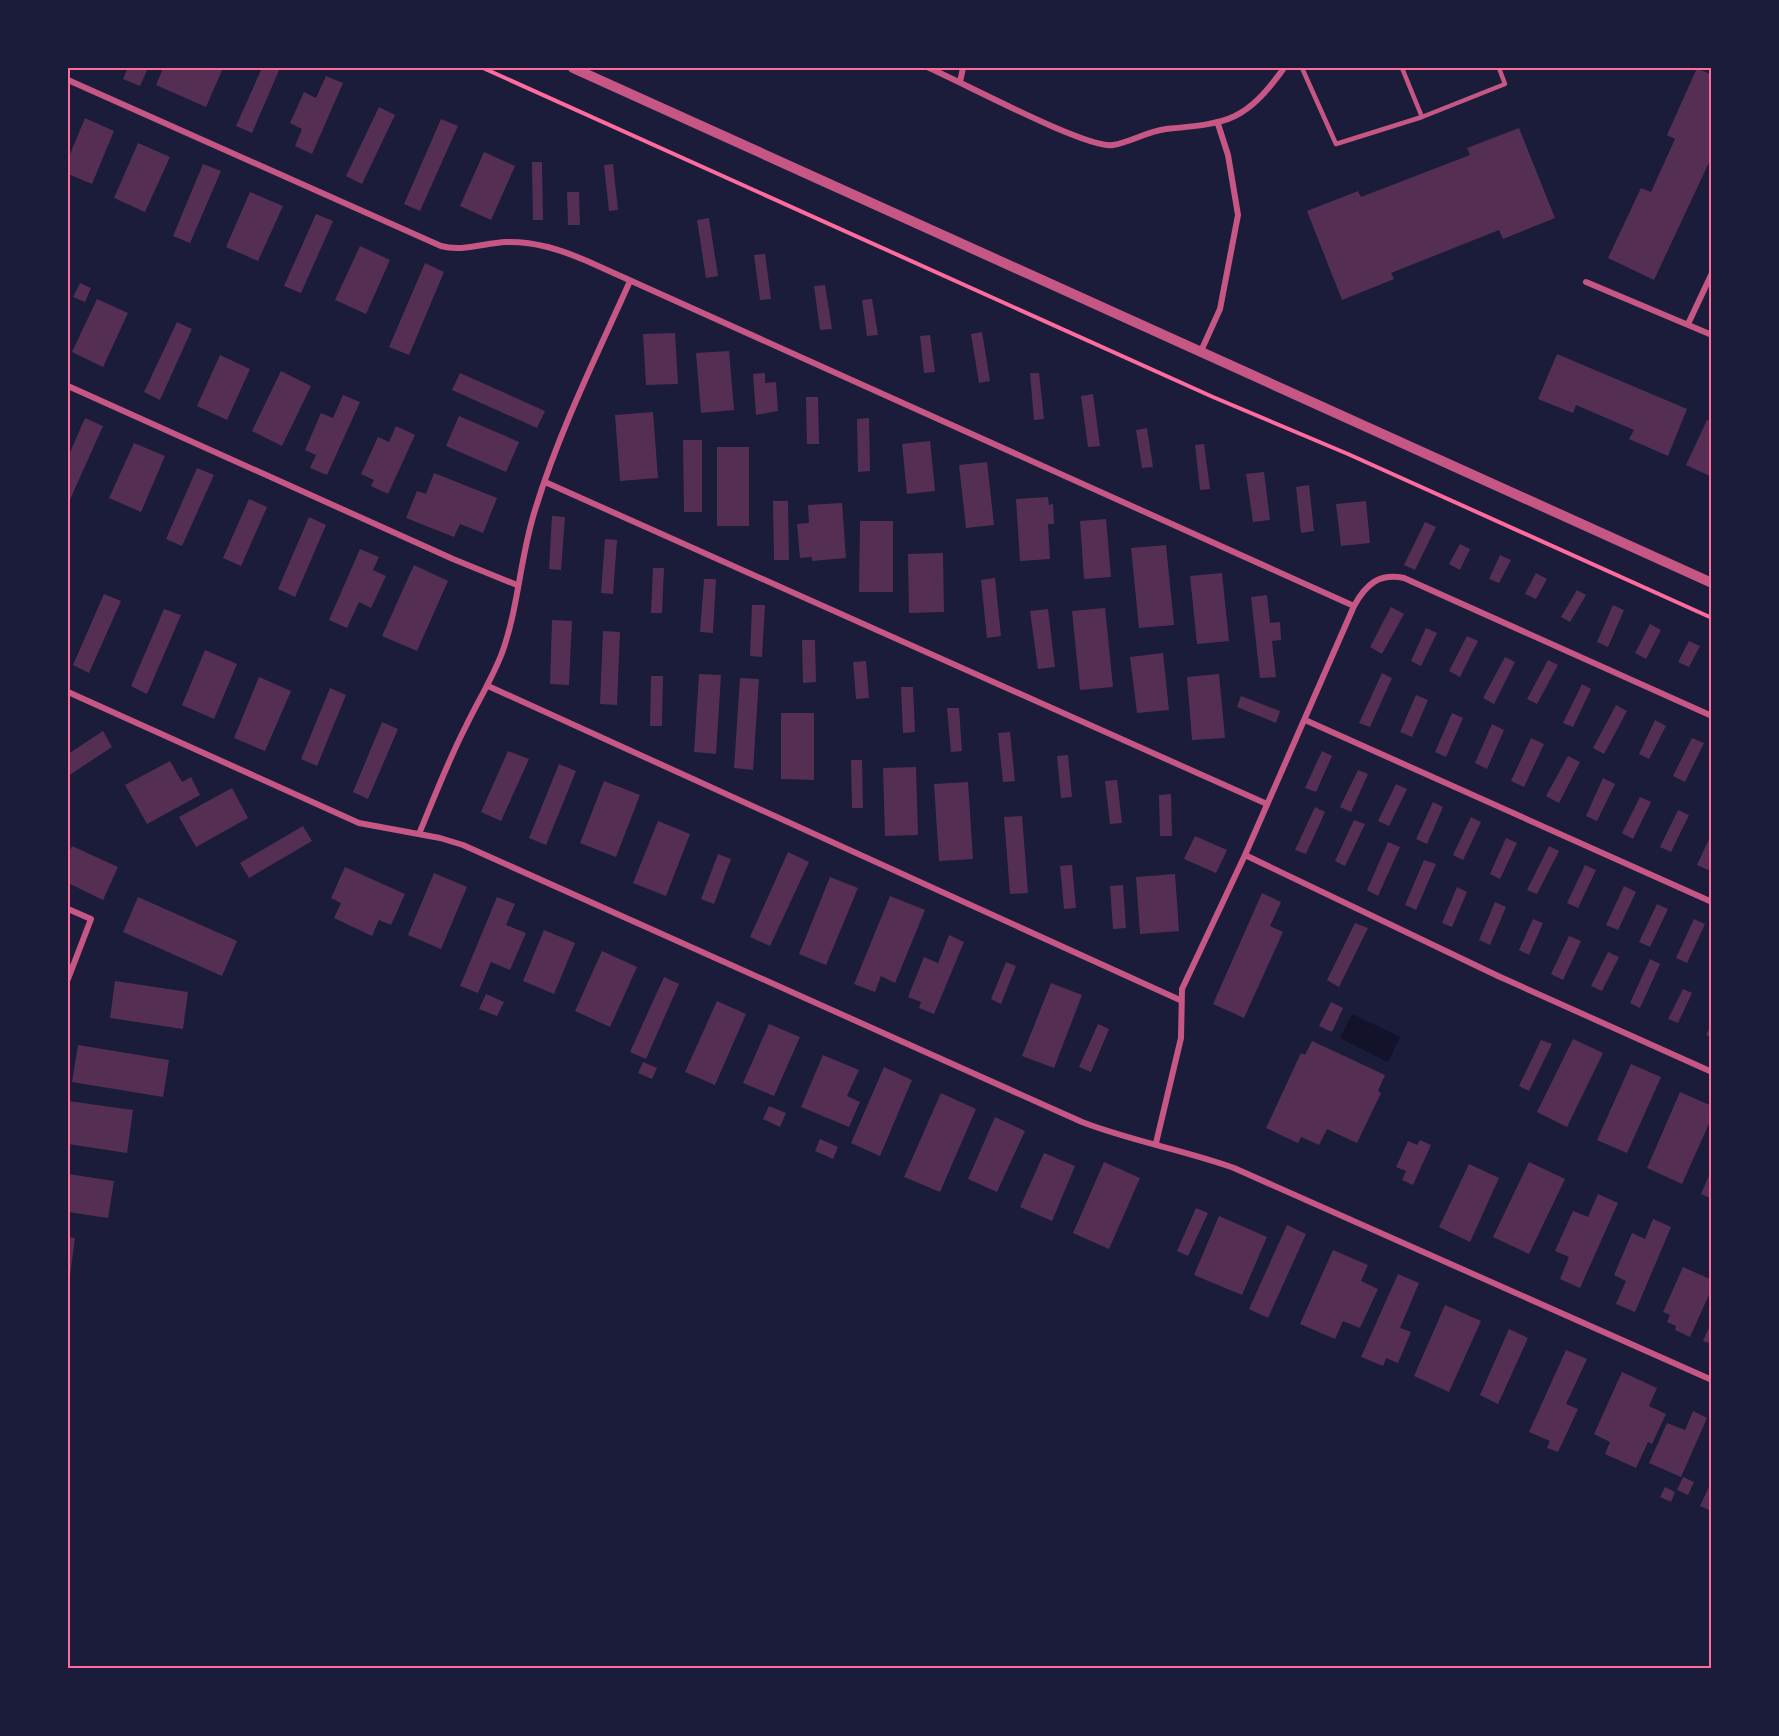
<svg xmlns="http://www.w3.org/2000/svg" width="1779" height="1736" viewBox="0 0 1779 1736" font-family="'DM Sans',sans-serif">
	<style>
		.water { fill: #12122b }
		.building { fill: #542f53 }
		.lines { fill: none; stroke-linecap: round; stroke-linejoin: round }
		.path { stroke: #ff6b9d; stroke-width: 4 }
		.service { stroke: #c65784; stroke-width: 4.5 }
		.minor { stroke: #c65784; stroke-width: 6 }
		.tertiary { stroke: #c65784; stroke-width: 10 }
		.neatline { fill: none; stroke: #ff6b9d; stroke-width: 2 }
	</style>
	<rect width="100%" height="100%" fill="#1b1b3a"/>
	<path class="water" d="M1352,1014L1400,1037L1388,1062L1340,1038Z"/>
	<path class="building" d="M122,68H148L140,86L123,79L127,70Z
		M163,68H223L206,107L156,85Z
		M262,68H280L252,133L236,126Z
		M1697,68L1712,75V156L1654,280L1608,258L1641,188L1651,192L1675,139L1667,135Z
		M326,76L343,83L312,154L295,146L302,129L290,123L304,92L316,98Z
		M379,107L395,115L362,184L346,176Z
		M85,118L114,131L92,184L68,174V159Z
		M441,119L458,126L420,211L404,204Z
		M1519,128L1555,218L1503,239L1499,230L1391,273L1394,279L1342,300L1307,211L1358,191L1361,197L1470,155L1467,148Z
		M138,143L170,157L145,212L114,198Z
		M484,152L515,166L491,220L460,206Z
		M532,162H542L543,220H533Z
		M203,164L221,171L190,243L173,236Z
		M613,164L618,210L609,211L604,165Z
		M250,192L283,206L258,261L226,247Z
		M567,192H579L580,225H568Z
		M316,214L333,221L301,293L284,286Z
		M709,218L718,276L706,278L697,220Z
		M360,246L390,260L366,314L335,300Z
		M765,254L771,299L760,300L754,255Z
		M425,263L444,272L409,355L389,347Z
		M80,283L91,288L85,302L73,297Z
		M825,285L832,329L820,330L814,286Z
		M97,299L128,313L103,367L72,352Z
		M872,299L878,335L867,336L862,300Z
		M177,322L192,329L160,400L144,392Z
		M982,332L990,381L979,383L971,334Z
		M675,333L678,384L646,385L643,334Z
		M930,335L935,372L924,373L920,336Z
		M729,351L734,410L701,413L696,353Z
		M1557,354L1687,409L1668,456L1629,439L1634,430L1576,405L1573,413L1538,399Z
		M220,355L250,369L227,420L197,406Z
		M281,371L311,386L282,446L252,431Z
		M460,373L545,411L537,428L452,390Z
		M765,373V383L776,382L778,411L756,415L753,374Z
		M1030,373H1039L1044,419L1034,420Z
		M1093,394L1100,446L1088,447L1081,396Z
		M343,395L360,402L327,475L310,468L316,455L305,450L321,413L333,418Z
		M806,397H818L819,444H807Z
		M653,412L658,478L620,481L615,415Z
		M459,416L519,442L506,472L446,446Z
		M85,418L103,426L68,504V457Z
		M869,418L870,471L858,472L857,419Z
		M1707,420L1712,422V477L1686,465Z
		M396,426L415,435L388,494L371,486L374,480L361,474L378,437L389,442Z
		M1147,428L1153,467L1142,468L1136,430Z
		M683,440H702V512H684Z
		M930,441L935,491L907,494L902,444Z
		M134,443L165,456L141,512L109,498Z
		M1204,444L1210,489L1200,490L1195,445Z
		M717,447H749V526H717Z
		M987,462L994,525L966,528L959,465Z
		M197,468L214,475L182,546L166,539Z
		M1264,472L1270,520L1253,522L1246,474Z
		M434,473L497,498L483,533L460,524L454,537L406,518L417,491L426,494Z
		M1309,485L1314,531L1301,533L1296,487Z
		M1048,497L1049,505L1053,504L1054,524H1048L1050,559L1020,561L1016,499Z
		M249,499L267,507L241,566L223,558Z
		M773,501H788L789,560H774Z
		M1366,501L1370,543L1341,546L1336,504Z
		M842,503L846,558L812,561V557L800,558L797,524L809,523L808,505Z
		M552,516L565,517L561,570L549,569Z
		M309,517L326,525L295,597L278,589Z
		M1106,519L1111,577L1084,579L1080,521Z
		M860,521H893V592H859Z
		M1425,522L1436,527L1415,570L1404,565Z
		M605,539L617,540L613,594L601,593Z
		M1460,544L1470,549L1460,570L1449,564Z
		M1166,545L1174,625L1139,628L1131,548Z
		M360,549L379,557L373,570L386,576L371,608L359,602L347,628L329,620Z
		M943,553L944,612L909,613L908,554Z
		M1500,555L1511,560L1499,583L1489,579Z
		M414,565L448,581L417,651L382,636Z
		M653,568H664L662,613H651Z
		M1222,573L1229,641L1197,644L1190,576Z
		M1536,573L1547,579L1536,599L1525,594Z
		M995,578L1001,636L987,638L981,580Z
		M704,579H716L713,633L700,632Z
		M1577,590L1586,595L1570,622L1561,617Z
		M104,594L121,601L89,673L73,665Z
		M1267,595L1270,623L1280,622L1281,640L1272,641L1276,677L1260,678L1251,597Z
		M752,605H765L762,657L750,656Z
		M1613,605L1624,610L1608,647L1597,642Z
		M1391,607L1404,614L1382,654L1370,647Z
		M1105,608L1113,687L1080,690L1072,611Z
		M164,609L181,615L147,694L131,686Z
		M1048,609L1055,667L1038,669L1030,611Z
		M552,620L572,621L569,685L550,684Z
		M1650,624L1661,630L1646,659L1635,653Z
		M1426,628L1437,633L1421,666L1411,661Z
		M603,631L620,632L617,705L600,704Z
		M1467,636L1478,641L1460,677L1449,671Z
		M802,640H815L816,682L803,683Z
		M1689,641L1700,646L1689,667L1678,662Z
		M205,650L237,664L214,719L182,705Z
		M1163,653L1169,710L1137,713L1130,657Z
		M1505,657L1515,662L1494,704L1483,698Z
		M1548,660L1558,665L1537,704L1527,699Z
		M866,661L869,698L856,699L853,662Z
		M1382,673L1392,678L1370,727L1359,723Z
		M699,674L721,675L716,754L694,752Z
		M1219,674L1225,738L1192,740L1187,677Z
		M651,676H663L662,726H650Z
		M259,677L291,691L265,751L234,738Z
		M740,678L759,679L753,770L734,768Z
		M1582,684L1591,689L1573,727L1563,723Z
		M901,687H913L915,732L903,733Z
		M330,688L346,695L317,766L301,759Z
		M1416,695L1428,700L1412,737L1400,732Z
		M1241,696L1280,711L1276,723L1237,707Z
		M1616,705L1627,711L1604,754L1593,748Z
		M947,708H959L962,751L951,752Z
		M781,713H814V780L781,779Z
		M1452,713L1463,718L1446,757L1435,752Z
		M1655,720L1666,726L1649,759L1639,754Z
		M382,722L398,729L368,799L353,792Z
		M1492,724L1504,730L1487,769L1475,763Z
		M103,731L112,747L68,776V754Z
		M1010,732L1015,781L1003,782L998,733Z
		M1531,738L1544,744L1524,787L1511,781Z
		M1692,738L1704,743L1685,782L1673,776Z
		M508,751L529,759L501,821L481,812Z
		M1322,751L1332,756L1316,792L1305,788Z
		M1068,755L1072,797L1061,798L1057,756Z
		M1568,756L1580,762L1559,803L1546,796Z
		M851,760H862L863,808H852Z
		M170,761L182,782L191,777L200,795L147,824L125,785Z
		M559,764L576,771L546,845L529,838Z
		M916,767L918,835L885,836L883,768Z
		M1358,770L1368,774L1351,812L1340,807Z
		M1603,778L1615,784L1597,821L1586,816Z
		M1117,780L1122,823L1110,824L1105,781Z
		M604,781L640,795L616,857L580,843Z
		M968,782L973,859L939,861L934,784Z
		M1396,784L1407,789L1389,826L1378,821Z
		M232,788L248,818L196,847L179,817Z
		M1171,794L1172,836H1160L1159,795Z
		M1640,797L1651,802L1633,839L1622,833Z
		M1433,802L1443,807L1427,844L1416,839Z
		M1315,807L1325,812L1306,854L1295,850Z
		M1678,810L1689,815L1671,852L1660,847Z
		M1022,816L1028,893L1010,894L1004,817Z
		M1471,817L1481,822L1463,860L1453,855Z
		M1354,820L1365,824L1345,866L1335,861Z
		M658,821L690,834L666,896L633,883Z
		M303,826L312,841L249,878L240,863Z
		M1195,836L1227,850L1216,873L1184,859Z
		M1710,837L1712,864L1708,870L1697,865Z
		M1506,838L1517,843L1500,879L1490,874Z
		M1388,842L1400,847L1378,896L1367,890Z
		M72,846L118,867L103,900L68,883V855Z
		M1549,846L1559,851L1537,894L1527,890Z
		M788,852L809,862L770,946L750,937Z
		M718,854L731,859L714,904L701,899Z
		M1424,860L1436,864L1416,910L1405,905Z
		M1072,865L1076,908L1064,909L1060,866Z
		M1585,865L1596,870L1578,908L1567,903Z
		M345,867L405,894L391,925L379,920L372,936L334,918L341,903L331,898Z
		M434,873L467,887L441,949L408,935Z
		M1175,874L1179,931L1140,934L1136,877Z
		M830,877L858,888L826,965L799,954Z
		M1123,885L1126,928L1113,929L1110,886Z
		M1624,886L1636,892L1618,930L1606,925Z
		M1457,887L1467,892L1452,927L1442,923Z
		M1262,893L1281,902L1270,926L1283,932L1244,1018L1213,1004Z
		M890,896L925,910L895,983L881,976L875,992L854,984Z
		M138,897L237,941L222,976L123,932Z
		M497,897L515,904L506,925L526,933L510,970L491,962L478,993L460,986Z
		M1495,902L1506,907L1490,945L1479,940Z
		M1657,904L1668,909L1650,947L1639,942Z
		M1533,919L1543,923L1529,955L1519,950Z
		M1694,919L1705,924L1687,963L1676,958Z
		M1355,923L1368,928L1339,987L1327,980Z
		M544,930L575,943L554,994L523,981Z
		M949,935L964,942L934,1014L919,1008L921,1002L908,997L924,957L938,963Z
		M1569,936L1581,941L1563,980L1551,974Z
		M602,951L637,967L610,1027L575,1011Z
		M1608,952L1619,957L1602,991L1591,986Z
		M1650,959L1660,964L1640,1008L1630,1003Z
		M1006,962L1016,966L1001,1004L991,999Z
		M664,977L679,984L646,1059L630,1052Z
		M115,981L188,992L183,1029L110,1018Z
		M1051,983L1082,995L1054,1068L1022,1056Z
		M1683,989L1692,993L1678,1023L1668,1019Z
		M486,994L504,1002L497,1016L479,1009Z
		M717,1001L746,1014L715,1085L685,1072Z
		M1331,1002L1343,1008L1332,1032L1319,1026Z
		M1712,1023V1038L1706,1035Z
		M769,1024L800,1037L774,1096L743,1083Z
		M1098,1024L1109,1029L1091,1072L1079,1067Z
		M1573,1039L1603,1053L1567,1127L1537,1112Z
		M1541,1040L1552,1044L1529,1091L1519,1086Z
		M1312,1041L1385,1075L1378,1091L1381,1093L1357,1143L1327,1129L1319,1145L1301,1137L1298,1143L1266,1128L1301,1053L1305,1055Z
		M78,1045L169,1060L163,1097L72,1082Z
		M823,1055L859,1070L847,1096L860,1102L849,1127L801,1107Z
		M643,1062L657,1068L652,1079L638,1073Z
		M1631,1064L1661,1077L1627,1153L1597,1140Z
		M884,1067L912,1080L880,1156L851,1143Z
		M1680,1092L1712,1106V1117L1682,1184L1647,1168Z
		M941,1093L976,1109L940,1192L904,1177Z
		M68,1101L133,1110L127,1153L68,1144Z
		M769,1106L786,1113L780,1127L763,1119Z
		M995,1117L1025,1131L997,1192L968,1179Z
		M820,1139L838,1147L833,1159L815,1151Z
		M1420,1140L1431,1145L1413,1185L1402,1180L1406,1171L1396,1167L1408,1141L1417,1145Z
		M1044,1153L1075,1166L1052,1221L1020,1207Z
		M1104,1162L1140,1178L1109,1249L1073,1233Z
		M1529,1162L1565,1179L1529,1254L1493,1237Z
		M1469,1164L1499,1178L1470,1242L1439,1227Z
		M1712,1169V1199L1701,1194Z
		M68,1174L114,1181L108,1218L68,1212Z
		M1598,1194L1618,1203L1580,1288L1560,1279L1569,1257L1555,1251L1573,1211L1588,1217Z
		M1196,1208L1208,1213L1188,1256L1177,1251Z
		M1219,1216L1267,1237L1242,1295L1194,1275Z
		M1653,1219L1671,1227L1635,1312L1616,1304L1626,1281L1614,1275L1632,1233L1645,1239Z
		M1287,1225L1306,1234L1268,1318L1249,1309Z
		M68,1237L75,1238L70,1276L68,1275Z
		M1333,1250L1368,1265L1361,1281L1378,1289L1360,1328L1343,1321L1335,1339L1300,1324Z
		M1683,1267L1712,1280V1288L1690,1337L1675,1330L1676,1326L1667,1322L1670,1315L1663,1312Z
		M1398,1274L1419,1283L1400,1328L1411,1332L1398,1363L1386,1358L1383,1366L1361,1357Z
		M1445,1305L1481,1321L1449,1392L1414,1376Z
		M1712,1321V1344L1703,1341Z
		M1509,1329L1528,1338L1498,1404L1480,1395Z
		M1566,1350L1587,1359L1566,1404L1578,1409L1558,1452L1547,1448L1550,1441L1529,1432Z
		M1622,1372L1657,1388L1649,1406L1666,1414L1652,1444L1648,1442L1636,1468L1605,1454L1610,1442L1594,1434Z
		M1693,1411L1707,1418L1681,1477L1649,1463L1667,1423L1685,1430Z
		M1683,1477L1694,1482L1688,1495L1677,1490Z
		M1712,1480V1511L1700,1506Z
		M1665,1487L1675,1492L1671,1502L1660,1497Z"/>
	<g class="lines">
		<path class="path" d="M483,68L1213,397L1348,454L1712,618"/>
		<path class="service" d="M1302,68L1336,144L1422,117
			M1402,68L1422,117L1505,84L1499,68"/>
		<path class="minor" d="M929,68C962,82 1086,149 1113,145C1131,142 1148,131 1166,129C1229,123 1245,122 1284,68
			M68,80L441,246C462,252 484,243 506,242C535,241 561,250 587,261L1354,606
			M960,82L963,68
			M1586,282L1712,335
			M1688,324L1712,273
			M1201,351L1220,309L1238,215L1228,155L1218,124
			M68,386L453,559L517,585
			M545,482L1267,804
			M488,686L1180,1000
			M68,692L359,823L440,838L463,845L1082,1122C1131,1141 1184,1150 1234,1168L1712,1380
			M1305,720L1712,902
			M419,834C434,798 448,761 466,726C478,701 492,679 502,653C519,606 520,555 536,507C560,429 597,355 630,281
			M1245,855L1498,976L1712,1072
			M68,909L91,919L68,979
			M1156,1143L1181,1038L1182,989L1245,855L1354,606C1366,584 1379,573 1404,578L1712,716"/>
		<path class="tertiary" d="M573,68L1712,583"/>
	</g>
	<rect width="1779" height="1736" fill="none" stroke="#1b1b3a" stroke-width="138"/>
	<rect x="69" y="69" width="1641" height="1598" class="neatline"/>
</svg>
